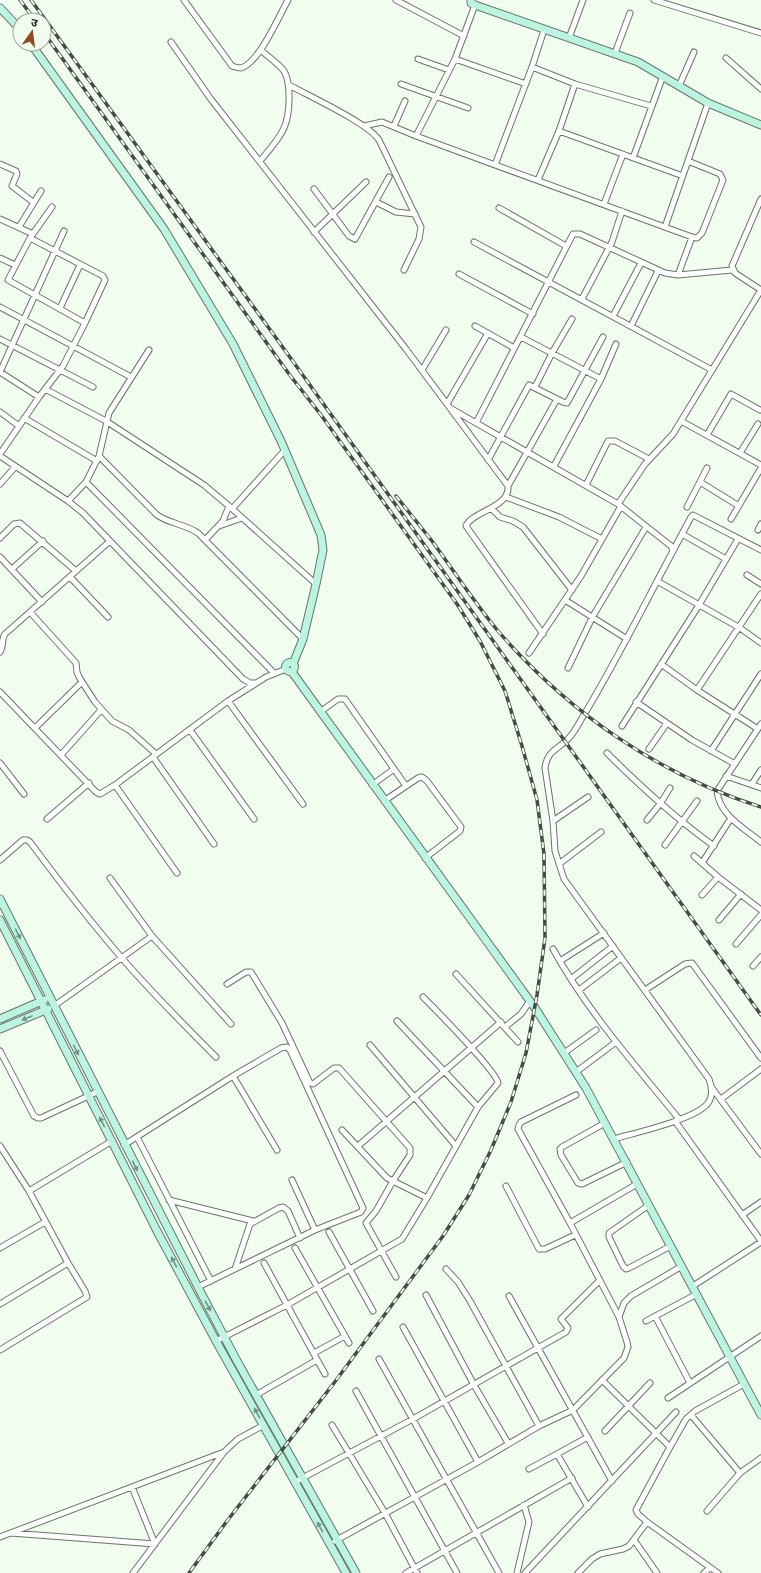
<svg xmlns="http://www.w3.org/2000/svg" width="761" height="1573" viewBox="0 0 761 1573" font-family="'DM Sans','Noto Sans Devanagari',sans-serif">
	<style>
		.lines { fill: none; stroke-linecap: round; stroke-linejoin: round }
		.street-casing { stroke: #6a7569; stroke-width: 7 }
		.secondary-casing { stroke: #6a7569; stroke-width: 9 }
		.street { stroke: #fff; stroke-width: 5 }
		.secondary { stroke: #bbf5e2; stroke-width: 7 }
		.rail-casing { stroke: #464c45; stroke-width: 3.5 }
		.rail { stroke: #f0fdef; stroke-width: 2; stroke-dasharray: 6; stroke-linecap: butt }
		.oneway { fill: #739689 }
	</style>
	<rect width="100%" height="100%" fill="#f0fdef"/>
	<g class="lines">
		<defs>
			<path id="street" d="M184,0L232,66C235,67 237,68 241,68C259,63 279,16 288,0
				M396,0L464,36
				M654,0L761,33
				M569,38L583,0
				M171,42L210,98L406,349L508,486C510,508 472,511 466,526L543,634
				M615,53L630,13
				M726,58L761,89
				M418,59L449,70
				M455,59L526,84
				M532,67L575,84L651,106
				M401,84L468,108
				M289,85C309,96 368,123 379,140L421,227L419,239L404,270
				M679,86L694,52
				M364,126L382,122L416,136L692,237L697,238L702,233L723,180L720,174L688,161
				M394,126L405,101
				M559,131L683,176
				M416,136L455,59L475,5
				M633,158L663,76
				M260,161C280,137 290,128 289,95C289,87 288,78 284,71C278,63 268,57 261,50
				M0,164L16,171L17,174L12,186L33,202
				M495,165L532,67L544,30
				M538,180L559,131L575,84
				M314,189L349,236L355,239L389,177
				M761,199L732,266L735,273L761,290
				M376,202L396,212L415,214
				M604,204L623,154
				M52,207L30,238L8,280L85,323
				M499,208L566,246
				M0,219L33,234
				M19,227L41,191
				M665,227L708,103
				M314,232L366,182
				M474,242L712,370
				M0,258L15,265
				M459,274L533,314
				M678,275L692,237
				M582,299L612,242L622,211
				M0,307L131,377
				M60,308L80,265
				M613,316L641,263
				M475,326L514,348
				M631,326L658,271
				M521,337L601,379L554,466
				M0,339L93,387
				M422,370L446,330
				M0,372L64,231
				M0,372L39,397
				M601,379L616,344
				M535,387L552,353L572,319
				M45,389L106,421L204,485L229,506L316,584
				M447,404L488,333
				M450,408L618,504L671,546L673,551C643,607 615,664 582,718C578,725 574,733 568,739C557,750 547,751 545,768L553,821L555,851L564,879L709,1079C712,1087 713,1096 708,1103C697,1119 634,1133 614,1139
				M0,412L19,426
				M24,418L97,461
				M681,421L761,465
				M476,423L573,234H580L665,273L678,275L732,270
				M707,435L731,394L760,410
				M740,453L758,424
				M0,454L39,397L63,366L85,323L105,280L103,276L30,238
				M0,456L68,501L83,513L243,679L250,683H255
				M99,456L157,515C170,524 185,524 198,533L303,639
				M488,460L529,385L563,402L567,403L603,337
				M86,482L99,456L109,413L149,350
				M700,482L739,506
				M0,484L15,467
				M586,485L608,441H615L649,459
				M508,486L557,399
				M506,497L559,517L602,539
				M68,501L86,482L274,673
				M618,504L645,464L673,434L761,290
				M687,507L707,468
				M491,508L500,517L513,521L523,527L572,590
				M232,509L285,450
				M731,519L761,468
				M219,526L242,518
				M758,530L761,524
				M682,534L726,559
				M0,538L14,524L20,523L76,571
				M206,539L223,521L229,506
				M673,551L691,517L693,515L761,550
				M0,557L42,602
				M12,569L43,541
				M747,575L761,584
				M70,577L108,617
				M657,581L740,628L761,643
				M565,600L627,639
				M30,612L76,663L77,672L79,677L95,702L112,721L129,730L156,754
				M0,652C4,646 1,640 5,634L110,541
				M529,653L581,576L621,506
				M661,664L697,690L758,729
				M568,668L593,616L646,527
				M697,690L761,594
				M0,692L96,792L100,794L115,785L228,701L266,677L286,669
				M228,701L303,804
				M636,702L692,740L735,764
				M320,712L338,699H345L406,786
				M761,724L717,791C719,815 744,828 761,842
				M622,726L699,605L738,539
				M35,728L82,682
				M190,730L254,819
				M649,749L667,723
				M711,751L761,674
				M607,753C641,787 675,818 714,846
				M61,755L101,710
				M153,757L214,844
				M0,763L24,794
				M726,776L761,788
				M752,784L761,770
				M115,785L177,873
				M372,785L394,769
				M384,801L418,778L422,777L427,781L461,827L460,831L425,858
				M47,819L89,783
				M647,820L660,804L670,788
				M553,821L588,797
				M665,845L697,801
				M694,856L718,877L761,910
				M0,860L23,840H27L30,842C59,881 89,920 121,957C151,992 184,1025 216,1057
				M702,863L731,818
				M559,864L601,832
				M110,878L152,936L231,1024
				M702,895L718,877
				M719,920L741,894
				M736,944L761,915
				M553,949C587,1011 635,1065 679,1119
				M560,961L604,933
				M753,966L761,957
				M456,974L518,1042
				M571,979L613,946
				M227,984L246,972H251L282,1023L310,1083L313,1084L334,1068H339L410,1148V1155L393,1181L376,1211L366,1223L396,1277
				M579,990L621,958
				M645,990L685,964L692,963L761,1058
				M54,1006L152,936
				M397,1021L478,1107
				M505,1027L521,1014L530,1001
				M370,1045L456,1146
				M0,1051L34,1116L38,1118H41L97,1092
				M564,1053L596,1030
				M576,1072L616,1042
				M233,1076L277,1150
				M712,1088L761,1154
				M721,1099L761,1069
				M675,1121L761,1241
				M605,1123L562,1147L560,1149L561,1155L578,1183L582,1184L627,1162
				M342,1130L387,1178L427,1198
				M137,1137L211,1281
				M124,1145L233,1076L281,1048L287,1047L290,1050L363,1208L361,1212L315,1230L198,1287
				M0,1146L29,1191L68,1263L85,1291L87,1297L0,1350
				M358,1146L501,1022
				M292,1180L315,1230
				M506,1186L539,1249H545L575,1235
				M29,1191L112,1141
				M169,1200L253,1221
				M649,1205L609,1233V1237L623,1266L626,1269L629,1268L671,1246
				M742,1215L761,1202
				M570,1223L637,1184
				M329,1232L373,1311
				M0,1248L45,1222
				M295,1248L349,1343
				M264,1263L325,1374
				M235,1269L250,1224L279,1208L283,1207L288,1211L300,1238
				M446,1269L458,1282L470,1301L539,1426
				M693,1286L761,1242
				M426,1295L474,1385L508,1443
				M509,1296L612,1481
				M0,1304L68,1263
				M655,1316L690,1383
				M619,1317L624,1303L631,1296L682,1266
				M646,1321L697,1294
				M403,1327L478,1462
				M216,1341L287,1305L402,1239L427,1198L478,1107L498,1083C497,1072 435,1009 423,997
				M314,1353L345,1336
				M379,1359L499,1573
				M602,1380L670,1447
				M356,1391L457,1573
				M256,1395L317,1360
				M668,1398L761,1336
				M691,1415L740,1473
				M332,1425L385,1513L417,1573
				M605,1431L650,1383
				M588,1437L557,1454L588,1507
				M529,1469L557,1454
				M295,1482L413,1419L566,1332L568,1328L561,1319L599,1281
				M707,1511L740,1473L761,1458
				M11,1533L155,1544L132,1487
				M0,1537L224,1452
				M634,1540L657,1573
				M335,1541L478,1462L539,1426L573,1410L624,1358L628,1347L627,1342L619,1317L570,1223L518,1129L519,1125L521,1122L576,1095
				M133,1573L224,1452L238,1439L264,1425
				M406,1573L572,1478
				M517,1573L529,1522L524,1505
				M525,1573L676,1412
				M578,1573L592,1559L600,1554L623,1549L629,1546L647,1522
				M704,1573L710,1568
				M718,1573L647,1522L638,1514L636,1510L670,1447L686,1419L695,1411L744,1384"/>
			<path id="secondary" d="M471,0V3L475,5L638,62L708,103L761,125
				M0,8L20,29
				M31,44L164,229L233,344L281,441L321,535L323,550L316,584L303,639L293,664
				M285.5 667a4.5 4.5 0 1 1 9 0a4.5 4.5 0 1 1-9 0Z
				M292,672L535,1008L586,1088L761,1415
				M0,899L198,1287L237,1361L356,1573
				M0,920L157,1231L216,1341L346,1573
				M0,1019L44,1000
				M0,1029L48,1009"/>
		</defs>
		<use href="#street" class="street-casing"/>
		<use href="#secondary" class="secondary-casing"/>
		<use href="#street" class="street"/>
		<use href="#secondary" class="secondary"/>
		<defs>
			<path id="rail" d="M20,0L35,20
				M31,0L292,360L761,1015
				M44,33L289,374L321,415L457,604L480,641L505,691L522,746L537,800L544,854L545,938L537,995L526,1053L511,1102L491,1150L469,1195L443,1236L334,1383L227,1521L189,1573
				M396,496C408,511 420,526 432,541C454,571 474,602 498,631C568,712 659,775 761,807"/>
		</defs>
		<use href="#rail" class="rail-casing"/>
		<use href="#rail" class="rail"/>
	</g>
	<defs><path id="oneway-solid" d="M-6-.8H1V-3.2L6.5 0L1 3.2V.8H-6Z"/></defs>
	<g class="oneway">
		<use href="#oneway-solid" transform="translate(18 934) rotate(63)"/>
		<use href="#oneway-solid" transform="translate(27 1018) rotate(157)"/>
		<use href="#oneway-solid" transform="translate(76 1050) rotate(63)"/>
		<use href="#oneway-solid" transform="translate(102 1122) rotate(-117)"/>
		<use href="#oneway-solid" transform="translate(135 1166) rotate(63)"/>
		<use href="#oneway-solid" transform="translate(174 1262) rotate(-118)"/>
		<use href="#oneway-solid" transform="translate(208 1306) rotate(61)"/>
		<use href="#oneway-solid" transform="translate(257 1413) rotate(-119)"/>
		<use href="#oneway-solid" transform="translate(320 1527) rotate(-119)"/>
	</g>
	<g transform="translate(32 32) rotate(14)"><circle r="19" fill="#f0fdef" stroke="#9ba59b"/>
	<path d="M0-3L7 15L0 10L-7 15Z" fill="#914d21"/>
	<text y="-6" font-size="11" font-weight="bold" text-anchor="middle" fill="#1c211c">उ</text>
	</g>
</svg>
